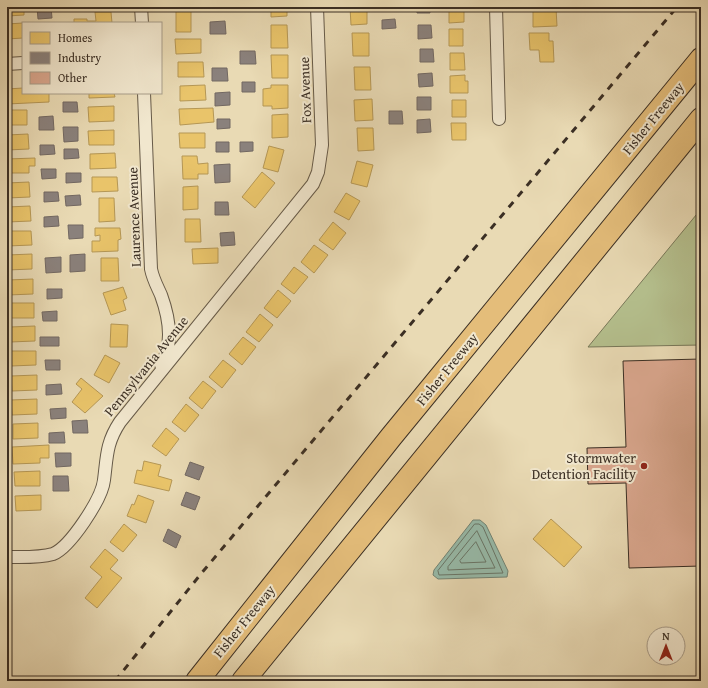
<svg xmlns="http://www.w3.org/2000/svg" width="708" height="688" viewBox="0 0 708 688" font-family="'Gentium Book Plus',serif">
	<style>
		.green { fill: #b5c08e; stroke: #787859 }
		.water { fill: #97bbaa; stroke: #728374 }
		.homes { fill: #e9c46a; stroke: #b59755 }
		.industry { fill: #8a817c; stroke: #726862 }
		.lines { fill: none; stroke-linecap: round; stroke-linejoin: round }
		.shore { stroke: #697567; stroke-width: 1 }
		.building { fill: #d9a68d; stroke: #3b2f24 }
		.minor-casing { stroke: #665a48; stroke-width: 14 }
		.motorway-casing { stroke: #3b2f24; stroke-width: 24 }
		.minor { stroke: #f1e7ce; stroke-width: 12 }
		.motorway { stroke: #e4bd7a; stroke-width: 22 }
		.rail { stroke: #3b2f24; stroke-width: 3; stroke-dasharray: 7 7; stroke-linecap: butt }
		.poi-dot { fill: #8f2418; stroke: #f1e7ce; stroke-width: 1.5 }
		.labels { text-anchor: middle; stroke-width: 4; stroke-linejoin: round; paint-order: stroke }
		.street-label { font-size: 14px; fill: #3b2f24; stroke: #f1e7ce }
		.poi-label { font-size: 14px; fill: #3b2f24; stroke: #f1e7ce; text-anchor: end }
	</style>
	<rect width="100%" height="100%" fill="#e9dab4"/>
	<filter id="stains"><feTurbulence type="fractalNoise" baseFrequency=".005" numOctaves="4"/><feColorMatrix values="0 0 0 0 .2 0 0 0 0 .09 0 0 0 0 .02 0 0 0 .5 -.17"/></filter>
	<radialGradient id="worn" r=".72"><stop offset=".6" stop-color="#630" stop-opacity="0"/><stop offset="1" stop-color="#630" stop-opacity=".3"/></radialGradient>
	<path class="green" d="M701,209V345L588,347Z"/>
	<path class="water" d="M473,520H480L486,525L508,571L507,577L438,579L433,575L434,570Z"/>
	<path class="homes" d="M7,7H24V15L7,16Z
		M271,7H287V16L271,17Z
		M350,7H367V24L351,25Z
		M449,7H464V22L449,23Z
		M556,8L557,26L533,27V9Z
		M176,9H191V32H176Z
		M95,12H111L112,23H74V19H87V21H96Z
		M23,23V38L7,39V24Z
		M271,25H287L288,48H271Z
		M449,29H463V46H449Z
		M352,33H369V56H353Z
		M529,33H549V41H553L554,62H540L539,50H530Z
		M175,39H201V53L176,54Z
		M450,53H464L465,70H450Z
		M271,55H288V78H272Z
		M178,62H203L204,77H178Z
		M354,67H370L371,90H355Z
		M465,75V81H468V93H450V76Z
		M205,85L206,100L180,101V86Z
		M271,85H288V108L272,109V106H263V89L271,88Z
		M23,88V93H49V102L7,104V89Z
		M89,93H114L115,97L89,98Z
		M372,99L373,120L355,121L354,100Z
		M452,100H466V117H452Z
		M114,106V121L89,122L88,107Z
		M213,108L214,122L180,125L179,109Z
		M7,110H27V125H7Z
		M288,114V137L272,138V115Z
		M451,123H466V140H452Z
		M357,128H373L374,150L358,151Z
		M114,130V145H89L88,131Z
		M179,133H205V148H180Z
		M28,134L29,149L7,150V135Z
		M269,146L284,150L278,172L263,168Z
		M115,153L116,168L90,169V154Z
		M182,156H197L198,164L208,163V174H198V179H183Z
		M35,158V166H29V173H7V159Z
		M357,161L373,165L367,187L351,183Z
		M262,172L275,183L255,208L242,197Z
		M92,177H117L118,191L92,192Z
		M29,182L30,197L7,198V183Z
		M198,186V209L183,210V187Z
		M346,193L360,201L349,220L334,212Z
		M99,198H114L115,221L99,222Z
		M30,206L31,221L7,222V207Z
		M185,219H200L201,242H185Z
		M333,222L346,233L333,250L319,240Z
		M95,228H120L121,239L118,240V251L92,252V241H100V235L95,236Z
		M7,231H31L32,245L7,246Z
		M314,245L328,255L314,273L301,262Z
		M218,248V263L193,264L192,249Z
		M32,254V269L7,270V255Z
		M101,258H118L119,281H101Z
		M294,267L308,277L294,294L281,284Z
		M33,279V294L8,295V280Z
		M123,287L127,298L123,300L126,310L111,315L103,293Z
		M278,290L291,301L277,318L264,308Z
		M8,303H34V318H9Z
		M260,314L273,325L259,342L246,332Z
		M111,324L128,325L127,347H110Z
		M35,326V341L10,342V327Z
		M243,337L256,347L242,365L229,354Z
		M10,351H36V365L11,366Z
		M105,355L120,363L109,383L94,375Z
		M223,360L236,370L222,388L209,377Z
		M37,375V390L12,391L11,376Z
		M81,378L103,396L85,413L72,402L82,389L76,384Z
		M203,381L216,391L202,409L189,398Z
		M37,399V414L12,415L11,400Z
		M186,404L199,415L185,432L172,422Z
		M38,423V438L13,439V424Z
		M166,428L179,439L166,456L152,446Z
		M49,445V458H40V463L13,464L12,447Z
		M144,461L161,465L158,476L172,480L169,491L134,483L137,470L142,471Z
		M40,471V486H15L14,472Z
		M41,495V510L16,511L15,496Z
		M138,495L154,501L146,523L127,516L132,504L134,505Z
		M551,519L582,547L564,567L533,539Z
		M124,524L137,535L123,552L110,542Z
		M105,549L118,560L110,569L122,578L97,608L85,598L102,577L90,567Z"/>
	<path class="industry" d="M37,7H51L52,18L38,19Z
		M417,7H429L430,13H417Z
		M395,19L396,28L382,29V20Z
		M225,21L226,34H210V22Z
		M418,25H431L432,38L418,39Z
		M420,49H433L434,62H420Z
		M240,51H255L256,64H240Z
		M212,68H227L228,81H212Z
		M432,73L433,86L419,87L418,74Z
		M242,82H255V92H242Z
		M230,92V105L215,106V93Z
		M417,97H431V110H417Z
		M63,102H77L78,112H63Z
		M389,111H402L403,124H389Z
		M53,116L54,130H39V117Z
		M217,119H230V128L217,129Z
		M430,119L431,132L417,133V120Z
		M63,127H78V141L64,142Z
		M216,142H229V152H216Z
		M240,142H253V151L240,152Z
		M40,145H54L55,154L40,155Z
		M64,149H78L79,158L64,159Z
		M230,164V182L215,183L214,165Z
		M41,169H56V178L42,179Z
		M66,173H81V182L66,183Z
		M44,192H58L59,201L44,202Z
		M80,195L81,205L66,206L65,196Z
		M215,202H228L229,215H215Z
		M58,216L59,226L44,227V217Z
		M68,225H83V238L69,239Z
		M234,232L235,245L221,246L220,233Z
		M85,254V271L70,272V255Z
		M61,257V272L46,273L45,258Z
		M47,289H62V298L47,299Z
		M57,311V321H43L42,312Z
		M40,337H59V346H40Z
		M45,360H60V370H46Z
		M61,384L62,394L46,395V385Z
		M66,408V418L51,419L50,409Z
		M87,420L88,433H73L72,421Z
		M64,432L65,443H49V433Z
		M55,453H71V466L56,467Z
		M190,462L204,467L199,480L185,475Z
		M53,476H68L69,491H53Z
		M186,492L200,497L195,510L181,505Z
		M168,529L181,536L176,548L163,541Z"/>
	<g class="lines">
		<path class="shore" d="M475,524H479L483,527L503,573L439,575L438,571Z
			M477,531L495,568L448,570V567Z
			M476,542L486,562L461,563L460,561Z"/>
	</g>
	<path class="building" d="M701,359V566L629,568L626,483L588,484L587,448L626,447L623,361Z"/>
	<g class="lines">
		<defs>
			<path id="minor" d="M141,7L142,23
				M496,7L499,119
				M7,64L23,63
				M144,93L151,269C153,279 157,286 161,295C169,317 174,344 161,365
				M7,557C22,557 39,558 53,554C70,547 102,499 104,480C107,457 106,443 120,422L313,184L318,172L322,145L317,7"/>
			<path id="motorway" d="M197,681L391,437L701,59
				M243,681L701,119"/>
		</defs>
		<use href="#minor" class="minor-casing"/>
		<use href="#motorway" class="motorway-casing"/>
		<use href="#minor" class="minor"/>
		<use href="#motorway" class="motorway"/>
		<path class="rail" d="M115,681L200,575L677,7"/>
	</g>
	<circle class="poi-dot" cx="644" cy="466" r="4"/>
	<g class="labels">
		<g class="street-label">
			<text transform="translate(305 90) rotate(-92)" y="5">Fox Avenue</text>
			<text transform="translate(653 118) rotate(-51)" y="5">Fisher Freeway</text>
			<text transform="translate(134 217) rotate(-92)" y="5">Laurence Avenue</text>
			<text transform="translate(146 366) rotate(-51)" y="5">Pennsylvania Avenue</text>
			<text transform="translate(447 369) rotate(-51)" y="5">Fisher Freeway</text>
			<text transform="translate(244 621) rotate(-51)" y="5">Fisher Freeway</text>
		</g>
		<g class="poi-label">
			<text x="636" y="463">Stormwater<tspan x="636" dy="16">Detention Facility</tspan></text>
		</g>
	</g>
	<rect width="708" height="688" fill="none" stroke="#e9dab4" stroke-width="24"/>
	<rect x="8" y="8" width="692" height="672" fill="none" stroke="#3b2f24" stroke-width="2"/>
	<rect x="12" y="12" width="684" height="664" fill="none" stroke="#3b2f24"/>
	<rect x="22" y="22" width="140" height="72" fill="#f1e7ce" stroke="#a89d8a"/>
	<rect x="30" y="32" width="20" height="12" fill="#e9c46a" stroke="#a89d8a"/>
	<text x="58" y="42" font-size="12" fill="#3b2f24">Homes</text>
	<rect x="30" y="52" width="20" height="12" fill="#8a817c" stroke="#a89d8a"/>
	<text x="58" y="62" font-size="12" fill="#3b2f24">Industry</text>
	<rect x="30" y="72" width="20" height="12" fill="#d9a68d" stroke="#a89d8a"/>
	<text x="58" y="82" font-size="12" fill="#3b2f24">Other</text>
	<g transform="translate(666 646)"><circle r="19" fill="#f1e7ce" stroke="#a89d8a"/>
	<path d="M0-3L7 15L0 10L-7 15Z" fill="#8f2418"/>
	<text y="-6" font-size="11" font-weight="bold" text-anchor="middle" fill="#3b2f24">N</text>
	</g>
	<rect width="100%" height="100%" filter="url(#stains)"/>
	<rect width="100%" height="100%" fill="url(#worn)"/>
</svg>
